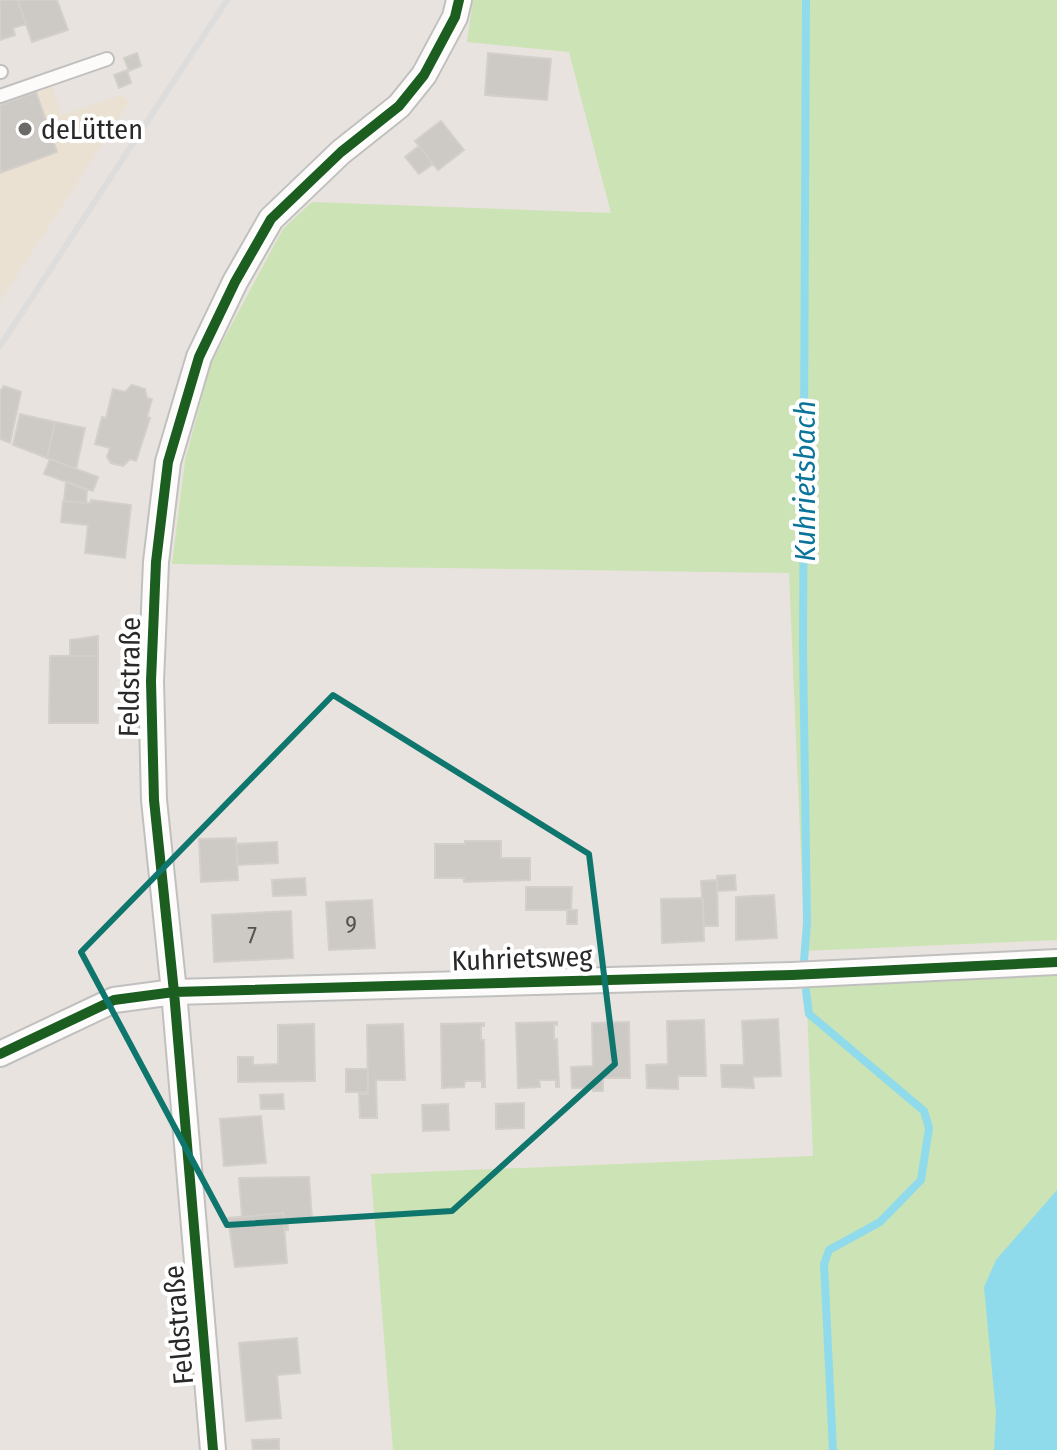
<svg xmlns="http://www.w3.org/2000/svg" width="1057" height="1450" viewBox="0 0 1057 1450" font-family="'Fira Sans Condensed',sans-serif">
	<style>
		.education { fill: #ebe1d2 }
		.green { fill: #cce3b6 }
		.water { fill: #90dbeb }
		.lines { fill: none; stroke-linecap: round; stroke-linejoin: round }
		.stream { stroke: #90dbeb; stroke-width: 8 }
		.building { fill: #cdc9c5; stroke: #d3cfca; stroke-width: 2 }
		.lane-casing { stroke: #c1c0c0; stroke-width: 16 }
		.street-casing { stroke: #c1c0c0; stroke-width: 28 }
		.lane { stroke: #fcfbfa; stroke-width: 12 }
		.street { stroke: #fcfbfa; stroke-width: 24 }
		.rail { stroke: #ddddde; stroke-width: 6 }
		.cycleway-casing { stroke: #fff; stroke-width: 15 }
		.cycleway { stroke: #1b5e20; stroke-width: 10 }
		.marked { fill: none; stroke: #0f766e; stroke-width: 6; stroke-linejoin: round }
		.poi-dot { fill: #6c6a68; stroke: #fff; stroke-width: 3 }
		.labels { text-anchor: middle; stroke-width: 8; stroke-linejoin: round; paint-order: stroke }
		.number-label { font-size: 24px; fill: #545352 }
		.poi-label { font-size: 28px; fill: #292929; stroke: #fff; text-anchor: start }
		.street-label { font-size: 28px; fill: #292929; stroke: #fff }
		.water-label { font-size: 30px; font-style: italic; fill: #0b749a; stroke: #fff }
	</style>
	<rect width="100%" height="100%" fill="#e8e3de"/>
	<path class="education" d="M52,83L61,115L122,95L129,102L0,302V101Z"/>
	<path class="green" d="M473,0H1057V940L805,951L789,573L172,564L185,461L211,363L283,229L312,202L611,213L569,52L467,42Z
		M1057,970V1450H393L371,1174L813,1156L806,982Z"/>
	<path class="water" d="M1057,1190V1450H994L996,1413L984,1287L996,1260Z"/>
	<g class="lines">
		<path class="stream" d="M804,961L807,923L803,648L806,0
			M806,991L809,1014L924,1111L929,1128L921,1180L880,1222L829,1250L824,1264L833,1450"/>
	</g>
	<path class="building" d="M0,0H18L26,24L13,28L15,35L0,40Z
		M18,0H57L68,30L32,42Z
		M137,53L141,66L129,71L124,58Z
		M488,53L551,59L547,100L485,95Z
		M127,70L131,83L119,88L114,75Z
		M36,92L57,152L0,173V105Z
		M441,121L464,150L438,170L415,141Z
		M419,146L433,164L419,174L405,157Z
		M132,385L145,389L147,398L152,399L147,417L150,418L136,461L130,459L123,466L111,463L107,457L110,448L95,444L102,417L106,418L113,389L125,392Z
		M4,386L21,392L10,443L0,439V391Z
		M20,414L55,422L47,458L13,445Z
		M55,422L85,428L76,469L47,458Z
		M50,459L98,477L93,491L44,474Z
		M66,482L87,490L86,503L64,501Z
		M91,500L131,505L125,558L85,553L88,525L61,522L63,501L91,503Z
		M98,636V656H70V640Z
		M50,656H98V723H49Z
		M236,838L238,880L201,882L199,839Z
		M465,841H501V858H530V880L464,882V878H435V844H465Z
		M277,842L278,863L238,865L236,844Z
		M735,875L736,890L717,891V876Z
		M305,878L306,895L273,896L272,880Z
		M717,880L718,926H704L701,881Z
		M526,887H572L571,910H526Z
		M774,895L777,938L736,940V897Z
		M703,898L704,941L662,943L661,899Z
		M372,900L375,948L329,950L326,902Z
		M567,910H577V924H567Z
		M291,911L293,958L214,962L212,915Z
		M778,1019L781,1076L753,1077L754,1088L722,1087L721,1065H744L742,1021Z
		M704,1020L706,1076H678V1089L647,1088L646,1065L668,1064L667,1021Z
		M557,1022V1025H554V1039H557L559,1087H556V1080H539L540,1087L518,1088L516,1023Z
		M629,1022L630,1078H603V1091H593V1088H572L571,1067L593,1066L592,1023Z
		M484,1023V1026H481V1040H484L485,1087H482V1081H465L464,1087L442,1088L441,1024Z
		M314,1024L315,1081L238,1082V1057H253V1065L278,1064V1025Z
		M403,1024L405,1080H376L377,1118H360L359,1094H368L367,1025Z
		M346,1069H368V1092H346Z
		M283,1094L284,1109H261L260,1095Z
		M524,1103V1128L496,1129V1104Z
		M448,1104L449,1130L423,1131L422,1105Z
		M261,1116L266,1163L224,1166L220,1119Z
		M309,1177L312,1218L287,1220L288,1230H285L283,1213L242,1217L239,1178Z
		M283,1213L287,1263L235,1267L228,1218Z
		M297,1338L300,1373L277,1375L281,1418L246,1421L239,1343Z
		M279,1439V1450H253L252,1440Z"/>
	<g class="lines">
		<defs>
			<path id="lane" d="M0,72H1
				M0,96L107,59"/>
			<path id="street" d="M0,1054L114,1000L174,992L792,975L1057,962
				M213,1450L174,992L154,800L151,681L156,562L168,462L199,357L235,282L271,219L341,152L399,106L424,75L455,17L459,0"/>
		</defs>
		<use href="#lane" class="lane-casing"/>
		<use href="#street" class="street-casing"/>
		<use href="#lane" class="lane"/>
		<use href="#street" class="street"/>
		<path class="rail" d="M0,346L227,0"/>
		<defs>
			<path id="cycleway" d="M0,1054L114,1000L174,992L792,975L1057,962
				M213,1450L174,992L154,800L151,681L156,562L168,462L199,357L235,282L271,219L341,152L399,106L424,75L455,17L459,0"/>
		</defs>
		<use href="#cycleway" class="cycleway-casing"/>
		<use href="#cycleway" class="cycleway"/>
	</g>
	<path class="marked" d="M333,695L589,854L615,1064L452,1211L227,1225L81,952Z"/>
	<circle class="poi-dot" cx="25" cy="129" r="8"/>
	<g class="labels">
		<g class="number-label">
			<text x="351" y="933">9</text>
			<text x="252" y="944">7</text>
		</g>
		<g class="poi-label">
			<text x="41" y="139">deLütten</text>
		</g>
		<g class="street-label">
			<text transform="translate(129 677) rotate(-89)" y="10">Feldstraße</text>
			<text transform="translate(522 958) rotate(-2)" y="10">Kuhrietsweg</text>
			<text transform="translate(178 1325) rotate(-95)" y="10">Feldstraße</text>
		</g>
		<g class="water-label">
			<text transform="translate(805 481) rotate(-90)" y="10">Kuhrietsbach</text>
		</g>
	</g>
</svg>
